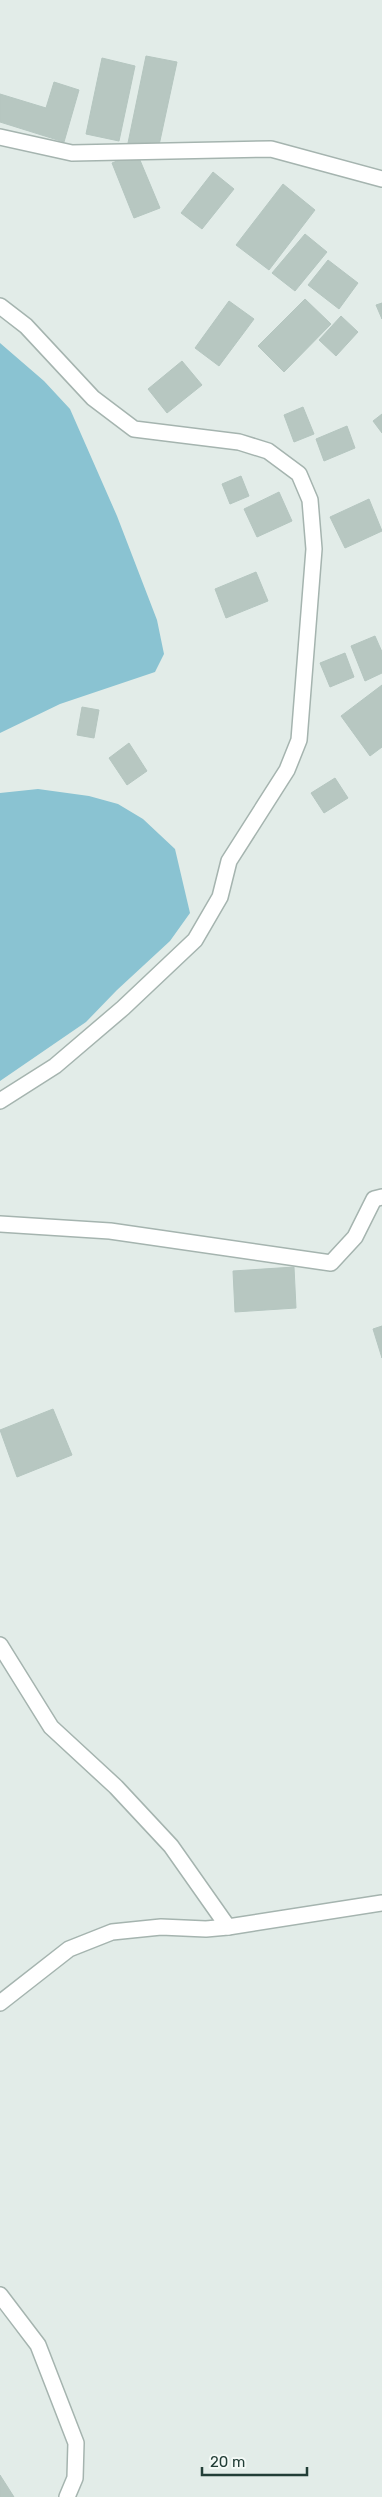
<svg xmlns="http://www.w3.org/2000/svg" width="382" height="2497" viewBox="0 0 382 2497" font-family="Rubik,sans-serif">
	<style>
		.water { fill: #8ac3d2 }
		.building { fill: #b7c7c1; stroke: #b5c6c0 }
		.lines { fill: none; stroke-linecap: round; stroke-linejoin: round }
		.minor-casing { stroke: #a5b4af; stroke-width: 18 }
		.tertiary-casing { stroke: #a5b4af; stroke-width: 18 }
		.minor { stroke: #fff; stroke-width: 15 }
		.tertiary { stroke: #fff; stroke-width: 15 }
	</style>
	<rect width="100%" height="100%" fill="#e2ece8"/>
	<path class="water" d="M0,343L44,381L70,409L117,516L157,620L164,654L155,672L60,704L0,733Z
		M38,789L89,796L118,804L143,819L175,849L190,913L170,941L117,990L86,1022L0,1081V793Z"/>
	<path class="building" d="M146,56L177,62L158,150L128,143Z
		M102,58L135,66L119,141L86,134Z
		M54,82L79,90L64,142L0,122V94L46,108Z
		M137,153L160,208L134,218L112,163Z
		M213,172L234,189L202,229L181,213Z
		M283,184L315,210L269,270L236,245Z
		M305,234L327,252L295,291L272,273Z
		M328,260L358,283L339,309L308,285Z
		M305,299L331,324L284,372L258,346Z
		M229,301L254,319L219,366L195,348Z
		M382,303V319L376,305Z
		M341,316L358,332L336,356L319,340Z
		M182,361L202,385L167,413L148,389Z
		M303,407L314,434L294,442L284,415Z
		M382,414V433L373,421Z
		M347,426L355,448L324,461L316,439Z
		M241,476L249,496L230,504L222,484Z
		M279,492L292,521L257,537L244,509Z
		M369,499L382,531L345,548L330,517Z
		M256,572L268,601L226,618L215,589Z
		M375,636L382,652V673L365,681L351,646Z
		M345,653L354,677L330,687L320,663Z
		M382,685V747L370,756L341,716Z
		M82,707L99,710L94,738L77,735Z
		M129,743L147,771L127,785L109,758Z
		M335,778L348,798L324,813L311,793Z
		M294,1267L296,1308L235,1312L233,1271Z
		M382,1326V1358L373,1329Z
		M53,1409L72,1455L17,1477L0,1430Z
		M0,2475L14,2497H0Z"/>
	<g class="lines">
		<defs>
			<path id="minor" d="M0,137L72,153L271,149L382,179
				M0,306L26,326L93,398L134,429L239,442L268,451L299,474L310,500L314,549L299,740L287,770L229,861L220,897L195,940L123,1008L55,1066L0,1101
				M0,1224L110,1231L331,1263L355,1237L374,1199L382,1197
				M228,1927L382,1903"/>
			<path id="tertiary" d="M0,1645L51,1727L116,1787L171,1846L228,1927
				M0,2003L69,1949L112,1932L161,1927L206,1929L228,1927
				M0,2295L38,2345L76,2443L75,2478L67,2497"/>
		</defs>
		<use href="#minor" class="minor-casing"/>
		<use href="#tertiary" class="tertiary-casing"/>
		<use href="#minor" class="minor"/>
		<use href="#tertiary" class="tertiary"/>
	</g>
	<path d="M202 2467v8h105v-8" fill="none" stroke="#223e37" stroke-width="2.5"/>
	<text x="210" y="2467" font-size="15" fill="#223e37" stroke="#f3f9f6" stroke-width="4" paint-order="stroke">20 m</text>
</svg>
